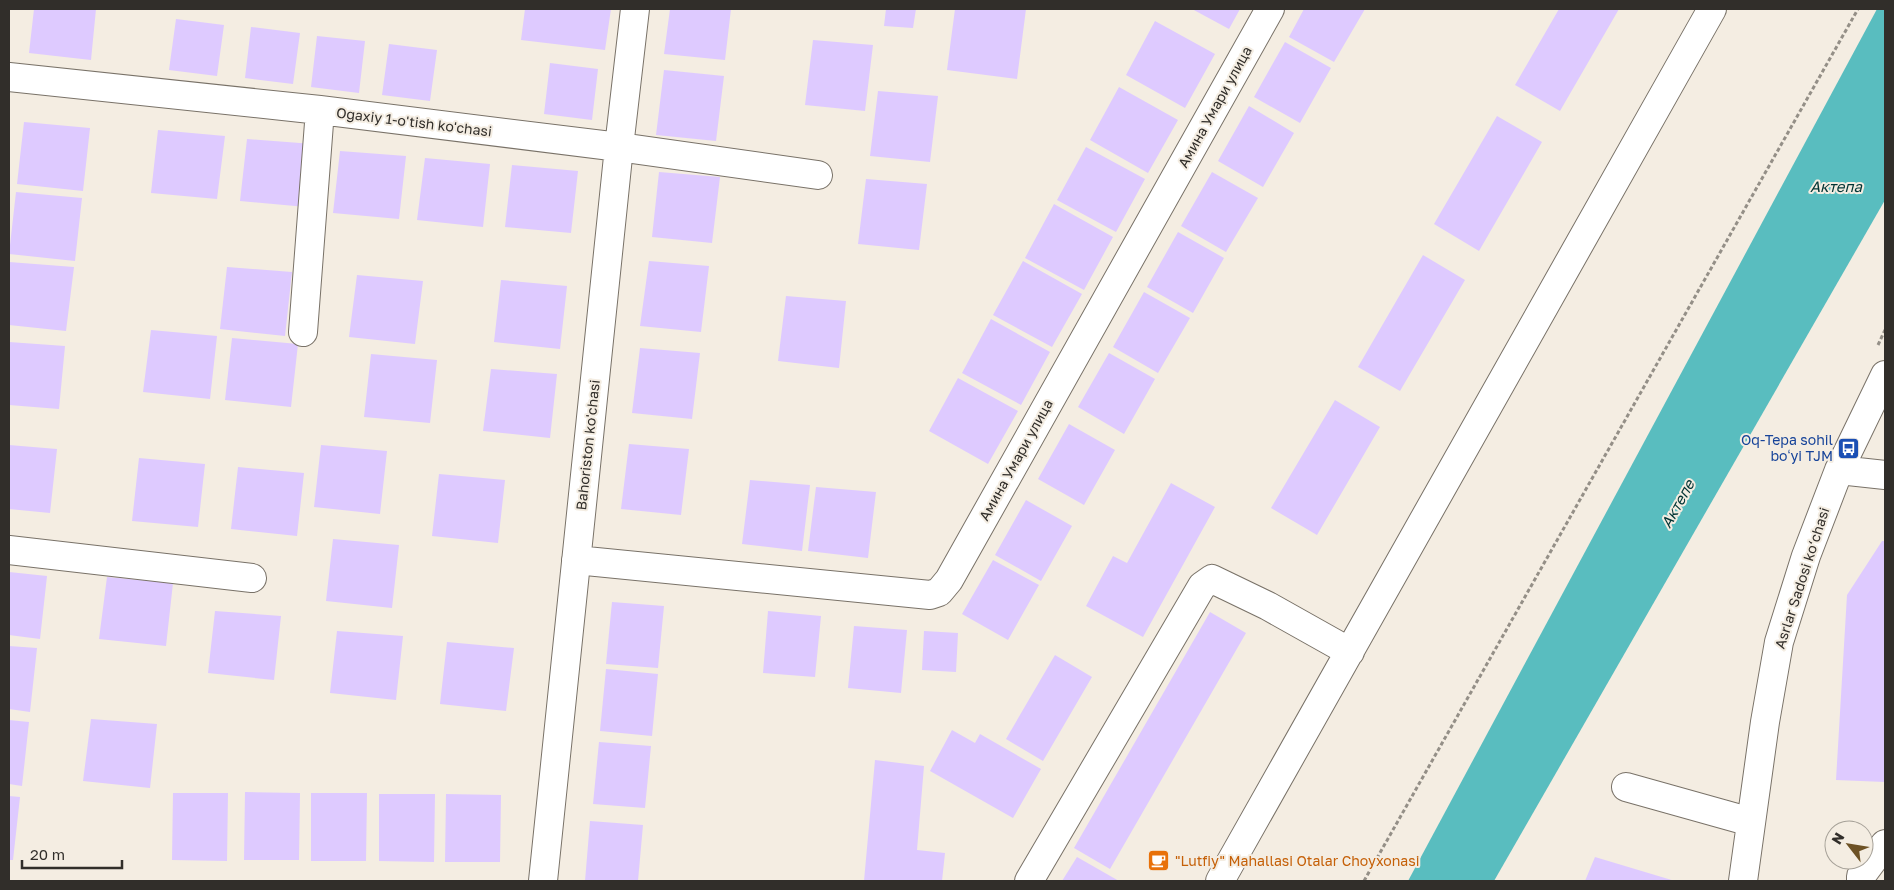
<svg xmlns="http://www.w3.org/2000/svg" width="1894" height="890" viewBox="0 0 1894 890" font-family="'Golos Text',sans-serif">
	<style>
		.water { fill: #59bdbf }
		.building { fill: #decaff }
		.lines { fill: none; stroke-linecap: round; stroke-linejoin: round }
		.minor-casing { stroke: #797268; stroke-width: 30 }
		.path { stroke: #948f87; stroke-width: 3; stroke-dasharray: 4 2.5; stroke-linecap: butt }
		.minor { stroke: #fff; stroke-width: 28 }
		.labels { text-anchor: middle; stroke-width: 4; stroke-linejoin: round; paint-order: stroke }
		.street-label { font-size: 14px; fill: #312e2a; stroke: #f4ede2 }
		.transit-label { font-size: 14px; fill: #164399; stroke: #f4ede2; text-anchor: end }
		.food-label { font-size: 14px; fill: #c56008; stroke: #f4ede2; text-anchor: start }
		.water-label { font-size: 15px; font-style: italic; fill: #013434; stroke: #f4ede2 }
	</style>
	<rect width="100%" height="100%" fill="#f4ede2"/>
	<path class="water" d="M1877,9H1885V200L1494,881H1408Z"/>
	<path class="building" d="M34,9H96L91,60L29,53Z
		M525,9H611L605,50L521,40Z
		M670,9H731L725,60L664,54Z
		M886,9H916L913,28L884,26Z
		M955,9H1026L1017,79L947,70Z
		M1192,9H1240L1229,29Z
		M1304,9H1365L1334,62L1289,37Z
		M1559,9H1619L1560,111L1515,85Z
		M176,19L224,25L217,76L169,70Z
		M1155,21L1215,54L1185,108L1126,75Z
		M251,27L300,33L293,84L245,78Z
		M317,36L365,41L359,93L311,87Z
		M813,40L873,45L865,111L805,105Z
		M1285,42L1331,68L1300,123L1254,97Z
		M389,44L437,50L430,101L382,95Z
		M550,63L598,69L592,120L544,114Z
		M664,70L724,76L716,141L656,135Z
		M1119,87L1178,120L1148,173L1090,140Z
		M878,91L938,96L930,162L870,156Z
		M1249,106L1294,133L1263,187L1218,161Z
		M1497,116L1542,142L1479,251L1434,224Z
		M24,122L90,128L83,191L17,184Z
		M158,130L225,136L217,199L151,193Z
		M247,139L313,144L306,207L240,201Z
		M1086,147L1145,179L1116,232L1057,200Z
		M340,151L406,156L399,219L333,213Z
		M425,158L490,164L483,227L417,220Z
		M512,165L578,171L571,233L505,227Z
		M659,172L720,177L712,243L652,237Z
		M1212,172L1258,198L1226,252L1181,226Z
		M866,179L927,184L919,250L858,244Z
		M16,192L82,198L75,261L9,254Z
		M1054,204L1113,237L1084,290L1025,258Z
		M1178,232L1224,258L1193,313L1147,287Z
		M1423,255L1465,280L1400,391L1358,367Z
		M649,261L709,266L701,332L640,326Z
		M1023,261L1082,294L1052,347L993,315Z
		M9,262L74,267L66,331L9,325Z
		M227,267L292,272L285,336L220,329Z
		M357,275L423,281L415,344L349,337Z
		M501,280L567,286L560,349L494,342Z
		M1144,292L1190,318L1158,373L1113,347Z
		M786,296L846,301L839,368L778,361Z
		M991,319L1050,352L1021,405L962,373Z
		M151,330L217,336L210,399L143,392Z
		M232,338L298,344L291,407L225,400Z
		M9,342L65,346L59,409L9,405Z
		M640,348L700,353L692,419L632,413Z
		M1109,353L1155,379L1124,434L1078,407Z
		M371,354L437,360L430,423L364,417Z
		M491,369L557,374L550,438L483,431Z
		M958,378L1018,411L988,464L929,431Z
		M1335,400L1380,427L1317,535L1271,508Z
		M1069,424L1115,450L1084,505L1038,479Z
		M629,444L689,449L681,515L621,509Z
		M9,445L57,449L50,513L9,509Z
		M321,445L387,451L380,514L314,507Z
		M139,458L205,464L198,527L132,521Z
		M238,467L304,473L297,536L231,529Z
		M439,474L505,480L498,543L432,536Z
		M750,480L810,485L802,551L742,544Z
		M1171,483L1215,507L1143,637L1086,606L1113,556L1127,563Z
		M816,487L876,492L868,558L808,551Z
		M1026,500L1072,526L1041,581L995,555Z
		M333,539L399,545L392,608L326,601Z
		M1882,541H1885V782L1836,780L1847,595Z
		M993,560L1039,585L1008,640L962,614Z
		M9,572L47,576L40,639L9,635Z
		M107,577L173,583L166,646L99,639Z
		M612,602L664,606L658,668L606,664Z
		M215,611L281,616L274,680L208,673Z
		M768,611L821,616L815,677L763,673Z
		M1210,612L1246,633L1110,869L1074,848Z
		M854,626L907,630L901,693L848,688Z
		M337,631L403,636L396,700L330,693Z
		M924,631L958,633L956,672L922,670Z
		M447,642L514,648L506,711L440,704Z
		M9,646L37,648L30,712L9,709Z
		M1055,655L1092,677L1043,761L1006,739Z
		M606,669L658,674L652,736L600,731Z
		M91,719L157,724L150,788L83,781Z
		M9,720L29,722L22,786L9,784Z
		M952,730L975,743L980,734L1041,769L1013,818L930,771Z
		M599,742L651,746L645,808L593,804Z
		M875,760L924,766L917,850L945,853L942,881H864Z
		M245,792L300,793L299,860H244Z
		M173,793H228L227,861L172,860Z
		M311,793H367L366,861H311Z
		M379,794H435L434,862L379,861Z
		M446,794L501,795L500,862H445Z
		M9,796L20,797L13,860H9Z
		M590,821L643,825L638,881H585Z
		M1077,857L1119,881H1062Z
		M1595,857L1675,881H1585Z"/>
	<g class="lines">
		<defs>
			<path id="minor" d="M9,77L320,110L619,147L818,175
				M303,332L320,110
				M1839,470L1885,475
				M9,550L252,578
				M576,560L930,595L939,592L949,580L1270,9
				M1626,787L1751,822
				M543,881L619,147L635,9
				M1029,881L1202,586L1212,579L1268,606L1350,652
				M1220,881L1712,9
				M1743,881L1765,722L1779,642L1806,556L1839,470L1885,375
				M1861,881V876L1885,844"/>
		</defs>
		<use href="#minor" class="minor-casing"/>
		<path class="path" d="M1878,345L1885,330
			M1364,881L1858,9"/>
		<use href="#minor" class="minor"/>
	</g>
	<defs>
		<symbol id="bus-square" viewBox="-11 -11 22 22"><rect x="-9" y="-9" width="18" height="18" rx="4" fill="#1a4fb4" stroke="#f4ede2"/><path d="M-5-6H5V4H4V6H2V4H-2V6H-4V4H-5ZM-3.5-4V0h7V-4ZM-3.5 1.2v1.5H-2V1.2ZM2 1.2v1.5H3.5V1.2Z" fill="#fff"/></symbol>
		<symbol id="cafe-square" viewBox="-11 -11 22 22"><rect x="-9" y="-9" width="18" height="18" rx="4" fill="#e8710a" stroke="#f4ede2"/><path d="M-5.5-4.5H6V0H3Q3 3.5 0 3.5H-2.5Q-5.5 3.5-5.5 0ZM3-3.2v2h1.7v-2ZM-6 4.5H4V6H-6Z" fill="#fff"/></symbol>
	</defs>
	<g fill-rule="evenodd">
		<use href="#bus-square" x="1836" y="436" width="25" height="25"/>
		<use href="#cafe-square" x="1146" y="848" width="25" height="25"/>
	</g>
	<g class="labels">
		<g class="street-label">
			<text transform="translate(1215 107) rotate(-61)" y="5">Амина Умари улица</text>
			<text transform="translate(414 122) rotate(7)" y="5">Ogaxiy 1-o'tish ko'chasi</text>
			<text transform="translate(588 445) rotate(-84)" y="5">Bahoriston ko'chasi</text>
			<text transform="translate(1016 460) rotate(-61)" y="5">Амина Умари улица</text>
			<text transform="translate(1802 578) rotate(-72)" y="5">Asrlar Sadosi ko‘chasi</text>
		</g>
		<g class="transit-label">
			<text x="1833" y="445">Oq-Tepa sohil<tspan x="1833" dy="16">boʻyi TJM</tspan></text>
		</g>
		<g class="food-label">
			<text x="1175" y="866">"Lutfiy" Mahallasi Otalar Choyxonasi</text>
		</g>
		<g class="water-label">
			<text x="1836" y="192">Актепа</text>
			<text transform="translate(1678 504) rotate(-61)" y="5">Актепе</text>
		</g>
	</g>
	<rect width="1894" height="890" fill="none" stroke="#312e2a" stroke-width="20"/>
	<g transform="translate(1849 845) rotate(301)"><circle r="24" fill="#f4ede2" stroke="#a6a198"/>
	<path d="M0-4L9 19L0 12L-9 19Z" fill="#6d5225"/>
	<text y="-8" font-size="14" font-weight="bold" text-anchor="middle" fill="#312e2a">N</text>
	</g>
	<path d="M22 860v8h100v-8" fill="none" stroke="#312e2a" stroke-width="2.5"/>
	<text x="30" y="860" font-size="15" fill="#312e2a" stroke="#f4ede2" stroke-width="4" paint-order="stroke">20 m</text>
</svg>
